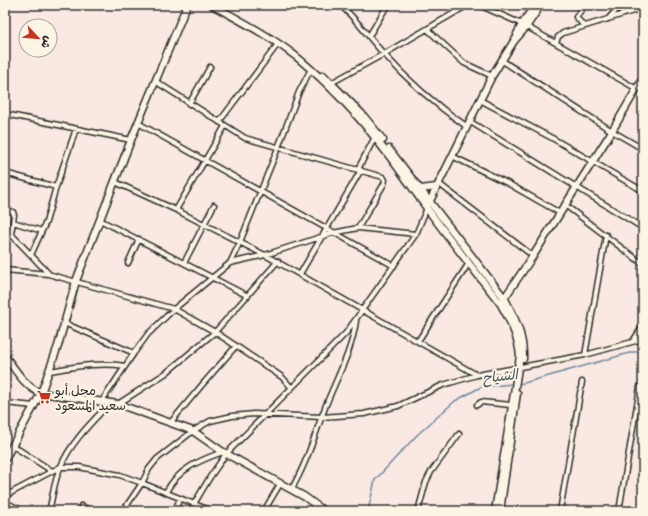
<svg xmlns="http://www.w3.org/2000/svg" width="648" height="516" viewBox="0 0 648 516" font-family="Delius,'Playpen Sans Arabic',sans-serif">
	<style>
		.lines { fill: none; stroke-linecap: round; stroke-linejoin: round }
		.stream { stroke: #6d8aa4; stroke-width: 1.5 }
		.street-casing { stroke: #2b2b2b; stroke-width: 7 }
		.secondary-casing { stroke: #2b2b2b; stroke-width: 9 }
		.street { stroke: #fcf5e5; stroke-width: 4 }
		.secondary { stroke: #fcf5e5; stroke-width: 6 }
		.labels { text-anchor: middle; stroke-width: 4; stroke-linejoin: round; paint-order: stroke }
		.poi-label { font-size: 13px; fill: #2b2b2b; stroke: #fcf5e5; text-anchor: start }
		.water-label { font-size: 14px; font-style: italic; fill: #46535e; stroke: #fcf5e5 }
	</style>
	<rect width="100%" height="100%" fill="#f9e9e2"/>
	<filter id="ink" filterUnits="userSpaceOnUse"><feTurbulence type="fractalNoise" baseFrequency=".025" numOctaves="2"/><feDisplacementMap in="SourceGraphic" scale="8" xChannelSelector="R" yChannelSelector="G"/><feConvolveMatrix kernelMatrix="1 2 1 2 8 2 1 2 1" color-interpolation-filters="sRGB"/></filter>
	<g filter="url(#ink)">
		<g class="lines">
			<path class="stream" d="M517,384L524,383L633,352L643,351
				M368,511L375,480L417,435L455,401L481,387L513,384"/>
			<defs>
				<path id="street" d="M340,5C357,19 368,37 383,53C409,82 434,104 466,126
					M479,5L522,24L637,89
					M608,19L621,5
					M584,26L576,17L585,5
					M428,30L464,63L492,76
					M369,36L384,11L389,5
					M556,43L558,37L563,33L643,8
					M501,60L612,131L643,149
					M155,81L245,138L383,177L385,180L384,184L358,228
					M331,83L384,54L468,5
					M480,100L552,138L643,191
					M189,104L210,67
					M5,114L131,140
					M469,121L643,228
					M219,122L278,44
					M138,123L394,266
					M5,124L7,115
					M452,156L509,184L560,213
					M358,169L375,137
					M5,173L56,187L76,129
					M115,182L176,210L265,255L477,375
					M438,183L533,256
					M565,205L643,264
					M5,209L13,212L14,215L11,234L48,273
					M176,210L225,126
					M100,220L248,296
					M13,222L42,231
					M31,255L46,222L56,187
					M128,263L139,239
					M184,263L214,205
					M230,263L265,255L333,233L358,228L416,234
					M5,270L48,274L174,309L215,332L236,346L282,377L291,387
					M300,274L361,170
					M5,278L6,270
					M64,323L134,353
					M418,341L469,263
					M633,341L643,326
					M585,355L606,235
					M49,371C75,367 99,362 125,366
					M102,401L134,353L148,334L174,309L230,263L240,242L278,148L299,92L311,69
					M5,403L34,406
					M118,404L166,373L215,332L278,261
					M477,405L481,402L511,405
					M171,422L202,385L236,346
					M13,446L52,471
					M291,490C307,463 315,434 326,405C337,377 352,351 356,321
					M166,492C178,469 200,460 223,452
					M5,496L60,467H79L120,475L142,483L212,511
					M194,504L210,477L226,454L346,333L416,234L427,208
					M81,506L92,511
					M49,511C53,496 54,480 61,466C71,442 92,422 110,403
					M123,511L142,483L149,469L157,459L193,431L210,421L232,416L254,414L322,417L364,414L398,406L443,385L477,375L585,355L643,339
					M175,511L180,498
					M264,511L280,484
					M418,511L426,482L431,472L459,434
					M560,511L582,382
					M619,511L640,387"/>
				<path id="secondary" d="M212,5C241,21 272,37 298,58C329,84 358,115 383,148C398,167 412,187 426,207C450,240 475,271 500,303C510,320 518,336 520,356L495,511
					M517,34L522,24L535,5
					M323,75L362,114L383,140
					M389,149L505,299C515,318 524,336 523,359
					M421,189L436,187
					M429,203L492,76L514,41L526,27L541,5
					M503,300L533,256L612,131L643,78
					M5,356C15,369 25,387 41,393L118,404L193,431L223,452L305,497L324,511
					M5,459L41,393L58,346L76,281L131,140L187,5
					M5,503L20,511
					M500,511L517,393"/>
			</defs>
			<use href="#street" class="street-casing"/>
			<use href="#secondary" class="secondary-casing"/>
			<use href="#street" class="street"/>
			<use href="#secondary" class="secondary"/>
		</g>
	</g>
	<defs>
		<symbol id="supermarket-bare" viewBox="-9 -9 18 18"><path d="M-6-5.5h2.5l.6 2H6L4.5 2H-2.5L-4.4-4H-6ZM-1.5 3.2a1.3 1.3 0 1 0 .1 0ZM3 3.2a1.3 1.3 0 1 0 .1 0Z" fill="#c8321e" stroke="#fcf5e5" stroke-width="2.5" paint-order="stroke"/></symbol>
	</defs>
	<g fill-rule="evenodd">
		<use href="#supermarket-bare" x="34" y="387" width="20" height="20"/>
	</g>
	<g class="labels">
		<g class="poi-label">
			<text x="55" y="395">محل أبو<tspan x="55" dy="15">سعيد المسعود</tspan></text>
		</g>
		<g class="water-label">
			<text transform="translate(500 376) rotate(-7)" y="5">الشياح</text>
		</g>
	</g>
	<rect width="648" height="516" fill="none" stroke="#fcf5e5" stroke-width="20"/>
	<rect x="10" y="10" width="628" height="496" fill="none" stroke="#2b2b2b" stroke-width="1.5" filter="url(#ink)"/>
	<g transform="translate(38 38) rotate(116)"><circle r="19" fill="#fcf5e5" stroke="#a8a49b"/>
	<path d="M0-3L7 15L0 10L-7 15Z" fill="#c8321e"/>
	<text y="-6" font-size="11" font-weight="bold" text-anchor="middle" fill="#2b2b2b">ش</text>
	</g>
</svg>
